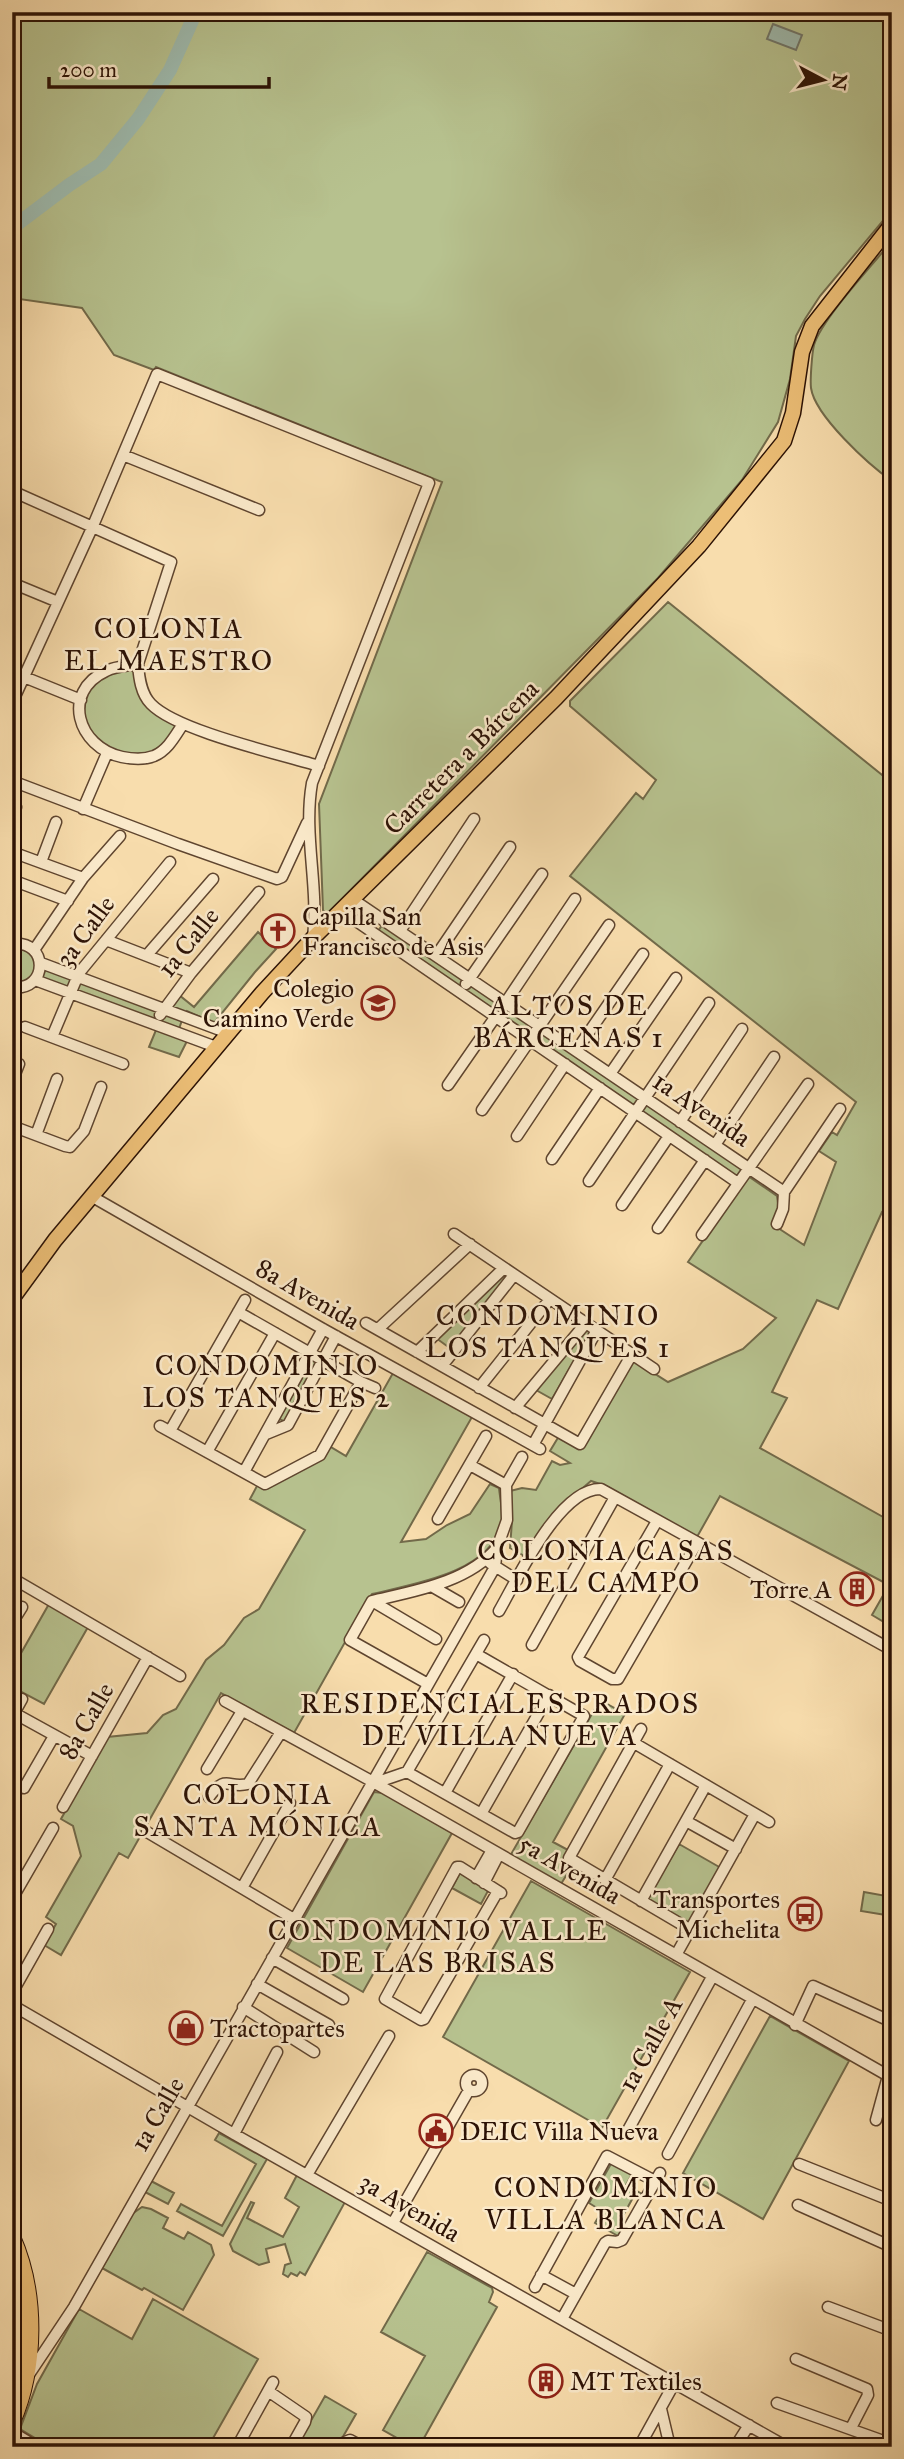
<svg xmlns="http://www.w3.org/2000/svg" width="904" height="2459" viewBox="0 0 904 2459" font-family="'IM FELL Great Primer',serif">
	<style>
		.green { fill: #b7c28f; stroke: #726a4a; stroke-width: 2 }
		.water { fill: #9ebbaf; stroke: #70776b; stroke-width: 2 }
		.lines { fill: none; stroke-linecap: round; stroke-linejoin: round }
		.river { stroke: #9ebbaf; stroke-width: 14 }
		.minor-casing { stroke: #5f452f; stroke-width: 13 }
		.major-casing { stroke: #2c1205; stroke-width: 17 }
		.highway-casing { stroke: #2c1205; stroke-width: 18 }
		.minor { stroke: #fae9ca; stroke-width: 10 }
		.major { stroke: #ecbe76; stroke-width: 14 }
		.highway { stroke: #ecbe76; stroke-width: 16 }
		.labels { text-anchor: middle; stroke-width: 5; stroke-linejoin: round; paint-order: stroke }
		.street-label { font-size: 26px; fill: #2c1205; stroke: #fae9ca }
		.poi-label { font-size: 26px; fill: #2c1205; stroke: #fae9ca; text-anchor: start }
		.neighbourhood-label { font-size: 28px; letter-spacing: 2px; fill: #2c1205; stroke: #fae9ca }
	</style>
	<rect width="100%" height="100%" fill="#f8ddad"/>
	<filter id="stains"><feTurbulence type="fractalNoise" baseFrequency=".00286" numOctaves="4"/><feColorMatrix values="0 0 0 0 .2 0 0 0 0 .09 0 0 0 0 .02 0 0 0 .5 -.17"/></filter>
	<radialGradient id="worn" r=".72"><stop offset=".6" stop-color="#630" stop-opacity="0"/><stop offset="1" stop-color="#630" stop-opacity=".3"/></radialGradient>
	<path class="green" d="M12,12H892V210L820,296L805,319L796,336L790,379L778,422L742,480L658,578L327,914L323,910L319,804L442,482L156,367L154,370L114,355L82,308L12,298Z
		M892,241V481C869,465 815,416 811,388C810,380 812,353 814,345C821,320 873,264 892,241Z
		M668,602L892,783V1215L882,1212L838,1309L817,1300L772,1392L787,1398L760,1448L892,1522V1613L889,1612L884,1622L872,1615L889,1585L720,1496L697,1537L606,1486L591,1481L561,1507L528,1558L510,1548L512,1521L510,1491L522,1488L536,1490L552,1461L560,1465L570,1463L550,1451L559,1436L581,1448L633,1360L668,1382L743,1349L776,1318L688,1262L748,1176L777,1196L778,1203L783,1207L772,1224L804,1245L836,1162L819,1151L832,1132L837,1135L856,1102L570,876L636,793L643,799L656,780L570,706V701Z
		M138,664L145,697L183,724L162,751L119,756L82,728L87,687L97,676Z
		M385,921L749,1168L738,1183L376,934Z
		M258,932L276,949L255,972L214,1023L187,1011L185,1015L171,1010V1005L179,995L194,1007Z
		M18,943L41,963L183,1017L178,1032L35,980L12,987V944Z
		M156,1030L187,1041L179,1057L149,1047Z
		M504,1274L509,1277L451,1349L436,1338Z
		M585,1329L590,1333L552,1399L536,1390Z
		M312,1360L319,1363L286,1422L279,1419Z
		M393,1373L472,1417L401,1542L426,1539L447,1525L470,1514L490,1484L499,1488C500,1499 504,1515 501,1526C488,1573 413,1584 372,1594L294,1733L221,1693L128,1858L119,1853L61,1955L44,1945L56,1924L46,1917L81,1856L73,1826L61,1819L107,1737L147,1733L163,1715L176,1709L206,1660L224,1645L244,1618L259,1609L305,1530L250,1499L258,1484L329,1446L346,1456Z
		M49,1604L88,1627L44,1704L12,1687V1669Z
		M600,1700L625,1714L553,1842L568,1850L563,1860L572,1866L561,1884L510,1856Z
		M374,1792L383,1793L452,1833L363,1992L287,1948Z
		M679,1844L721,1868L689,1924L647,1900Z
		M460,1873L489,1889L481,1904L452,1888Z
		M531,1881L690,1972L602,2128L443,2037Z
		M864,1892L892,1897V1916L861,1911Z
		M770,2016L849,2061L763,2219L683,2173Z
		M219,2133L267,2159L223,2236L177,2211L181,2204L222,2226L256,2164L215,2140Z
		M612,2162L632,2174L626,2185L642,2194L640,2196L635,2194L619,2223L624,2227L618,2236L595,2223L602,2211L589,2203Z
		M297,2175L345,2202L305,2275L300,2272L297,2276L291,2273L288,2277L283,2274L285,2265L291,2263L285,2244L266,2249L269,2262L259,2265L233,2251L230,2244L251,2202L254,2203L247,2218L283,2237L299,2207L285,2198Z
		M151,2181L174,2193L168,2204L145,2192Z
		M142,2207L151,2209L168,2218L163,2228L184,2239L188,2232L211,2245L214,2255L183,2310L144,2288L142,2290L102,2268L132,2214Z
		M427,2252L492,2288L493,2292L489,2302L497,2307L419,2447H413L383,2430L425,2356L381,2332Z
		M153,2299L258,2359L208,2447H50L20,2429L37,2384L79,2309L132,2339Z
		M325,2396L356,2414L337,2447H296Z"/>
	<path class="water" d="M773,24L802,35L796,50L767,39Z"/>
	<g class="lines">
		<path class="river" d="M12,228L69,185L101,164L138,119L170,70L192,21"/>
		<defs>
			<path id="minor" d="M369,12L375,14
				M305,15L306,12
				M123,455L259,510
				M12,491L171,562L138,664C139,678 141,694 151,704C177,731 280,754 319,766
				M12,583L58,602
				M138,664C127,666 116,666 106,671C61,692 77,747 122,757C132,759 144,760 154,756C168,750 175,736 183,724
				M24,677L81,700
				M12,703L92,528L157,374L429,483L312,783C303,835 319,885 313,938
				M12,781L178,844L277,879L282,877L307,823
				M83,809L107,753
				M12,817L16,807
				M12,852L83,878
				M41,862L56,822
				M12,880L68,901
				M352,899L784,1192
				M340,910L738,1183
				M400,931L474,819
				M106,940L191,973
				M12,944C49,939 49,992 12,987
				M34,950L83,878L120,836
				M147,955L213,879
				M436,956L510,847
				M41,963L228,1033
				M35,980L216,1047
				M466,984L542,874
				M506,1002L575,899
				M160,1015L191,973L259,892
				M25,1027L123,1064
				M52,1037L79,973L170,862
				M576,1051L643,954
				M610,1074L676,978
				M12,1082L19,1064
				M448,1085L496,1016
				M482,1110L609,925
				M680,1122L742,1029
				M12,1126L65,1146L70,1147L84,1131L101,1087
				M36,1135L57,1079
				M517,1136L565,1064
				M715,1145L774,1057
				M552,1159L600,1088
				M589,1181L709,1003
				M91,1196L323,1329L540,1449
				M622,1205L669,1136
				M777,1224L783,1209L784,1192L840,1109
				M658,1228L705,1160
				M454,1234L654,1369
				M702,1235L808,1084
				M238,1312L361,1382
				M366,1323L580,1444L632,1354
				M378,1329L470,1244
				M417,1352L504,1268
				M442,1366L514,1275
				M479,1388L550,1299
				M515,1408L586,1323
				M160,1426L265,1484L320,1455L361,1382L375,1388
				M170,1431L245,1300
				M266,1434L288,1425L336,1336
				M533,1445L597,1330
				M207,1452L275,1333
				M470,1465L506,1485
				M244,1472L323,1329
				M438,1519L486,1436
				M657,1521L578,1657L580,1661L612,1679H618L697,1543
				M490,1563L517,1580
				M12,1578L180,1676
				M433,1587L459,1602
				M372,1601C414,1591 467,1583 497,1548
				M372,1601L350,1640L428,1684
				M372,1601L436,1639
				M499,1611C517,1580 559,1488 601,1489L892,1650
				M12,1623L22,1607
				M532,1645L615,1497
				M225,1701L375,1783L892,2078
				M14,1713L92,1756
				M12,1717L22,1699
				M641,1729L569,1858L691,1930
				M634,1743L769,1822
				M207,1769L242,1711
				M407,1772L484,1640
				M375,1783L407,1772L515,1833L518,1832L584,1716L476,1654
				M24,1788L54,1736
				M445,1793L513,1674
				M209,1797C227,1773 227,1789 248,1784L281,1732
				M12,1807L13,1805
				M63,1807L148,1657
				M481,1814L549,1695
				M686,1821L736,1849
				M147,1832L294,1919
				M476,1878L492,1850
				M605,1880L670,1764
				M484,1883L499,1854
				M242,1888L290,1803
				M498,1891L424,2019L421,2020L385,1999L457,1867H460L501,1893
				M12,1899L53,1828
				M641,1901L706,1785
				M676,1955L755,1814
				M272,1958L343,1999
				M257,1984L329,2025
				M12,1993L48,1929
				M12,2005L234,2134L787,2447
				M243,2007L314,2052
				M795,2025L813,1986L892,2022
				M466 2083a8 8 0 1 1 16 0a8 8 0 1 1-16 0Z
				M876,2120L888,2076
				M627,2132L712,1977
				M234,2134L277,2052
				M668,2154L752,2000
				M799,2164L892,2201
				M307,2175L389,2036
				M798,2205L892,2247
				M393,2223L469,2090
				M541,2275L576,2294
				M535,2287L607,2156L655,2181
				M828,2307L892,2331
				M562,2319L605,2243L608,2241L617,2242L622,2240L660,2173
				M796,2359L867,2389L868,2395L851,2428
				M28,2376L74,2307L495,1567L497,1548L507,1520L506,1485L522,1457
				M268,2391L306,2417L305,2422L291,2447
				M777,2403L892,2444
				M661,2409L670,2447
				M12,2432L37,2447
				M237,2447L273,2382
				M342,2447L345,2442L350,2440L363,2447
				M639,2447L675,2382
				M735,2447L749,2425"/>
			<path id="major" d="M12,1299L55,1240L262,993L313,938L556,698L699,546L784,441L793,413L802,352L812,326L892,224"/>
			<path id="highway" d="M12,2237C37,2293 36,2367 12,2422
				M12,2277L19,2322L12,2376"/>
		</defs>
		<use href="#minor" class="minor-casing"/>
		<use href="#major" class="major-casing"/>
		<use href="#highway" class="highway-casing"/>
		<use href="#minor" class="minor"/>
		<use href="#major" class="major"/>
		<use href="#highway" class="highway"/>
	</g>
	<defs>
		<symbol id="church-ring" viewBox="-11 -11 22 22"><circle r="9.5" fill="#fae9ca" stroke="#8f2418" stroke-width="1.5"/><path d="M-1.2-6h2.4v3.5h3.3v2.4h-3.3V6h-2.4V-.1h-3.3v-2.4h3.3Z" fill="#8f2418"/></symbol>
		<symbol id="school-ring" viewBox="-11 -11 22 22"><circle r="9.5" fill="#fae9ca" stroke="#8f2418" stroke-width="1.5"/><path d="M0-5L7-2L0 1L-7-2ZM-4 1L0 2.5L4 1V4Q0 6-4 4Z" fill="#8f2418"/></symbol>
		<symbol id="building-ring" viewBox="-11 -11 22 22"><circle r="9.5" fill="#fae9ca" stroke="#8f2418" stroke-width="1.5"/><path d="M-4-6H4V6H1V3H-1V6H-4ZM-2.5-4.3h1.7v1.8h-1.7ZM.8-4.3h1.7v1.8H.8ZM-2.5-1h1.7V.8h-1.7ZM.8-1h1.7V.8H.8Z" fill="#8f2418"/></symbol>
		<symbol id="bus-ring" viewBox="-11 -11 22 22"><circle r="9.5" fill="#fae9ca" stroke="#8f2418" stroke-width="1.5"/><path d="M-5-6H5V4H4V6H2V4H-2V6H-4V4H-5ZM-3.5-4V0h7V-4ZM-3.5 1.2v1.5H-2V1.2ZM2 1.2v1.5H3.5V1.2Z" fill="#8f2418"/></symbol>
		<symbol id="shop-ring" viewBox="-11 -11 22 22"><circle r="9.5" fill="#fae9ca" stroke="#8f2418" stroke-width="1.5"/><path d="M-5-2.5h2.3a2.7 3.5 0 0 1 5.4 0H5L5.5 6h-11ZM-1.5-2.5h3a1.5 2.3 0 0 0-3 0Z" fill="#8f2418"/></symbol>
		<symbol id="civic-ring" viewBox="-11 -11 22 22"><circle r="9.5" fill="#fae9ca" stroke="#8f2418" stroke-width="1.5"/><path d="M-.6-6.5H3V-4.5H.6V-3L4-1V1h2V6H-6V1h2V-1L-.6-3ZM-1.2 2.5V6h2.4V2.5Z" fill="#8f2418"/></symbol>
	</defs>
	<g fill-rule="evenodd">
		<use href="#church-ring" x="259" y="912" width="38" height="38"/>
		<use href="#school-ring" x="359" y="984" width="38" height="38"/>
		<use href="#building-ring" x="838" y="1570" width="38" height="38"/>
		<use href="#bus-ring" x="786" y="1895" width="38" height="38"/>
		<use href="#shop-ring" x="167" y="2009" width="38" height="38"/>
		<use href="#civic-ring" x="417" y="2112" width="38" height="38"/>
		<use href="#building-ring" x="527" y="2362" width="38" height="38"/>
	</g>
	<g class="labels">
		<g class="street-label">
			<text transform="translate(461 757) rotate(-45)" y="9">Carretera a Bárcena</text>
			<text transform="translate(85 931) rotate(-54)" y="9">3a Calle</text>
			<text transform="translate(188 942) rotate(-51)" y="9">1a Calle</text>
			<text transform="translate(702 1109) rotate(34)" y="9">1a Avenida</text>
			<text transform="translate(308 1294) rotate(30)" y="9">8a Avenida</text>
			<text transform="translate(86 1721) rotate(-60)" y="9">8a Calle</text>
			<text transform="translate(570 1869) rotate(30)" y="9">5a Avenida</text>
			<text transform="translate(650 2044) rotate(-61)" y="9">1a Calle A</text>
			<text transform="translate(157 2114) rotate(-60)" y="9">1a Calle</text>
			<text transform="translate(410 2207) rotate(30)" y="9">3a Avenida</text>
		</g>
		<g class="poi-label">
			<text x="302" y="925">Capilla San<tspan x="302" dy="30">Francisco de Asis</tspan></text>
			<text x="354" y="997" text-anchor="end">Colegio<tspan x="354" dy="30">Camino Verde</tspan></text>
			<text x="832" y="1598" text-anchor="end">Torre A</text>
			<text x="780" y="1908" text-anchor="end">Transportes<tspan x="780" dy="30">Michelita</tspan></text>
			<text x="210" y="2037">Tractopartes</text>
			<text x="460" y="2140">DEIC Villa Nueva</text>
			<text x="570" y="2390">MT Textiles</text>
		</g>
		<g class="neighbourhood-label">
			<text x="169" y="638">COLONIA<tspan x="169" dy="32">EL MAESTRO</tspan></text>
			<text x="569" y="1015">ALTOS DE<tspan x="569" dy="32">BÁRCENAS 1</tspan></text>
			<text x="548" y="1325">CONDOMINIO<tspan x="548" dy="32">LOS TANQUES 1</tspan></text>
			<text x="267" y="1375">CONDOMINIO<tspan x="267" dy="32">LOS TANQUES 2</tspan></text>
			<text x="606" y="1560">COLONIA CASAS<tspan x="606" dy="32">DEL CAMPO</tspan></text>
			<text x="500" y="1713">RESIDENCIALES PRADOS<tspan x="500" dy="32">DE VILLA NUEVA</tspan></text>
			<text x="258" y="1804">COLONIA<tspan x="258" dy="32">SANTA MÓNICA</tspan></text>
			<text x="438" y="1940">CONDOMINIO VALLE<tspan x="438" dy="32">DE LAS BRISAS</tspan></text>
			<text x="606" y="2197">CONDOMINIO<tspan x="606" dy="32">VILLA BLANCA</tspan></text>
		</g>
	</g>
	<rect width="904" height="2459" fill="none" stroke="#f8ddad" stroke-width="42"/>
	<rect x="14" y="14" width="876" height="2431" fill="none" stroke="#2c1205" stroke-width="3.5"/>
	<rect x="21" y="21" width="862" height="2417" fill="none" stroke="#2c1205" stroke-width="2"/>
	<g transform="translate(823 80) rotate(97)" stroke="#fae9ca" stroke-width="5" paint-order="stroke">
	<path d="M0-5L12 26L0 18L-12 26Z" fill="#2c1205"/>
	<text y="-10" font-size="19" font-weight="bold" text-anchor="middle" fill="#2c1205">N</text>
	</g>
	<path d="M49 77v10h220v-10" fill="none" stroke="#2c1205" stroke-width="3.5"/>
	<text x="60" y="77" font-size="21" fill="#2c1205" stroke="#fae9ca" stroke-width="5" paint-order="stroke">200 m</text>
	<rect width="100%" height="100%" filter="url(#stains)"/>
	<rect width="100%" height="100%" fill="url(#worn)"/>
</svg>
